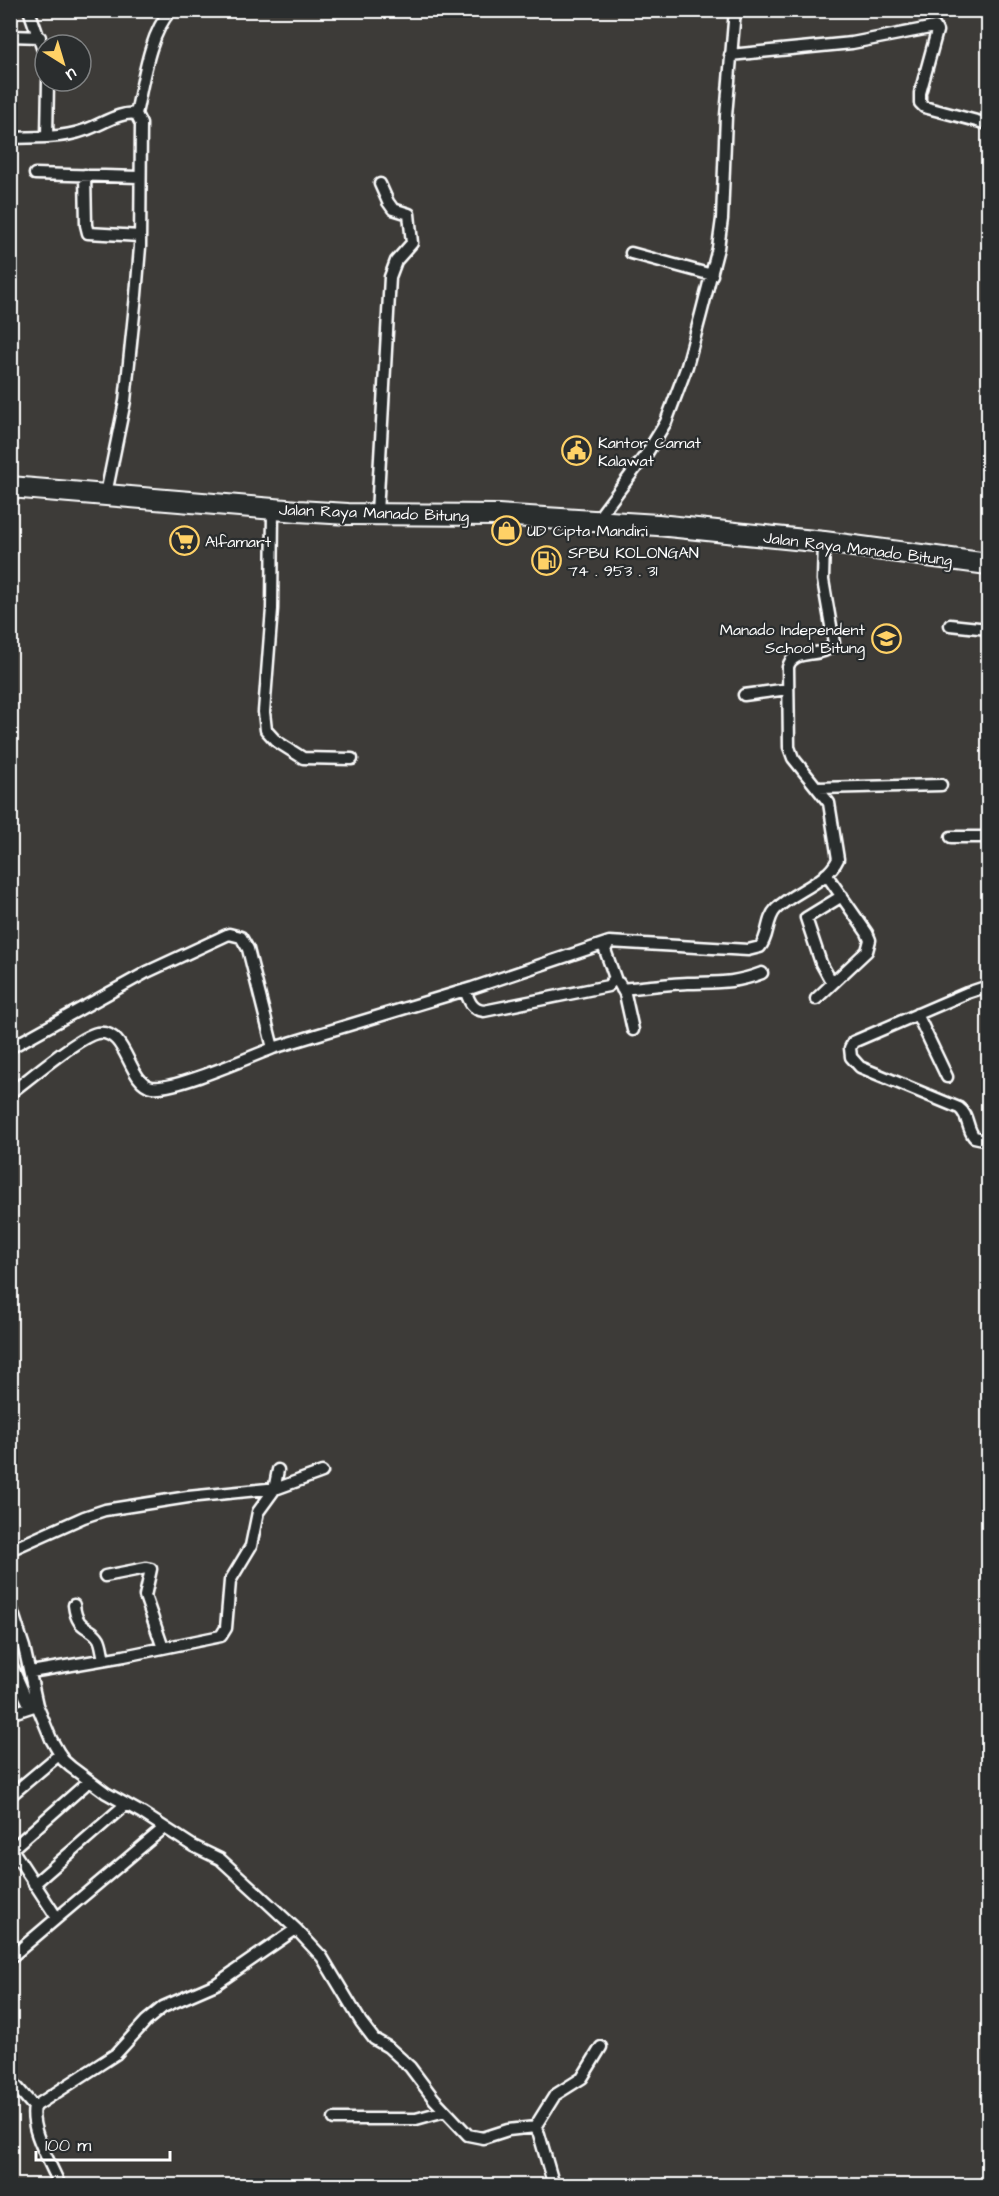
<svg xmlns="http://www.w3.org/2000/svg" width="999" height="2196" viewBox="0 0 999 2196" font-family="'Architects Daughter',sans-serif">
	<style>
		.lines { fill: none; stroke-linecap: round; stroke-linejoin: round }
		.street-casing { stroke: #fff; stroke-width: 15 }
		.highway-casing { stroke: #fff; stroke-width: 24 }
		.street { stroke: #2a2d2e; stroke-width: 10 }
		.highway { stroke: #2a2d2e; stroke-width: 20 }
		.labels { text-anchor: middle; stroke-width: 4.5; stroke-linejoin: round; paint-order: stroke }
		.poi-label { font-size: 16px; fill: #fff; stroke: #2a2d2e; text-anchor: start }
		.street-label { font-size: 16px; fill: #fff; stroke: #2a2d2e }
	</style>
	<rect width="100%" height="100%" fill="#3d3b38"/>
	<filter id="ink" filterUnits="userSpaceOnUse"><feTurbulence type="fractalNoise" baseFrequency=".0167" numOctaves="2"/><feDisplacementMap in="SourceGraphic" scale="12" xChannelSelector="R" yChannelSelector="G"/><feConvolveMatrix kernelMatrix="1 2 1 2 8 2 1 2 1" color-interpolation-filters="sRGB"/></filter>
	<g filter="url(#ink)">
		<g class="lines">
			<defs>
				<path id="street" d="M29,10L45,56
					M10,36L40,37
					M730,55L852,43L935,27L937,31L920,93V103L924,107L988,124
					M48,81L47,137C61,136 72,135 85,130C101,125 120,111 136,114L141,124L140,247L136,295L125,401L106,494
					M136,114C143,83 149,34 171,10
					M10,138L47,137
					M35,174L139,177
					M85,175L86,225L88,233L140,236
					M631,253L712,275
					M273,509L272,609L264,712L266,730L276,741L303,758L352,759
					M377,513L390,277L396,261L412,243L409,214L393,209L388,202L380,184
					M596,521L647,453L666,422L687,366L701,314L718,248L722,219L726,116L735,10
					M950,625L988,629
					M744,695L788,689
					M818,788L941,785
					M951,837H988
					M619,983L625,994L633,1030
					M832,983L821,963L806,918L842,896
					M988,986L967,993L867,1036L853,1042L850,1048L851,1057L860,1067L959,1108C969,1115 966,1127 974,1137L988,1140
					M622,989C644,987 666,984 688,983C717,982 733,984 762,973
					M465,990C469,1001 472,1010 484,1011L608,986L615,978L605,950L609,942
					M816,999L867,951L870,940L867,933L826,874
					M917,1014L947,1077
					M10,1048L147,972L229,934L241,937L248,949L273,1048L472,988L609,942L748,950L760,947C769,937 766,919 776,909C794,891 827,883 838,859L829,803L793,758L789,747L788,667C793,647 824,660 834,643L823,580L824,542
					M10,1093C28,1080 78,1037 97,1033C128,1028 127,1082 152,1087C173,1091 250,1057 273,1048
					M10,1550L84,1517L105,1510L188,1497L278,1488L322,1472
					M105,1576L146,1568L151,1569L145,1596L163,1648
					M10,1604L24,1647L37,1705L51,1739L63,1760L71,1767L106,1793L142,1813L193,1846L220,1859L255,1891L296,1929L322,1957L361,2022L374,2039L388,2047L410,2067L434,2099L468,2135L483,2138L508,2130L535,2127L539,2134L554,2186
					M74,1605C77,1632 91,1625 99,1639C102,1645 102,1653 104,1658
					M10,1662L30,1707
					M31,1672L124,1656L221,1636L226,1628L230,1581L251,1546L258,1512L274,1490L278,1470
					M10,1714L37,1705
					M88,1782L12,1849L57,1918L164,1828
					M10,1796L60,1754
					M34,1884L126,1804
					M10,1958L57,1918
					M10,2079L34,2107L116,2054L146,2021L163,2007L216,1984L296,1929
					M34,2107C29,2130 51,2163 60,2186
					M334,2119H416L445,2111
					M535,2127L555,2095L582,2078L601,2047"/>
				<path id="highway" d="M10,487L298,511L348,514L498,515L658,525L824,542L988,564"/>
			</defs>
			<use href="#street" class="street-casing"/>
			<use href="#highway" class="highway-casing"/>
			<use href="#street" class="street"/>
			<use href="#highway" class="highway"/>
		</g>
	</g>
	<defs>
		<symbol id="civic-ring" viewBox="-11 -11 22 22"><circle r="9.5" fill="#2a2d2e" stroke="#ffd166" stroke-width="1.5"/><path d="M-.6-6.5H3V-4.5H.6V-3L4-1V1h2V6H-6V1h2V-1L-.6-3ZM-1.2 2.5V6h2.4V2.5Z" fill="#ffd166"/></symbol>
		<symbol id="shop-ring" viewBox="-11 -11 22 22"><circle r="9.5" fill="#2a2d2e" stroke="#ffd166" stroke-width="1.5"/><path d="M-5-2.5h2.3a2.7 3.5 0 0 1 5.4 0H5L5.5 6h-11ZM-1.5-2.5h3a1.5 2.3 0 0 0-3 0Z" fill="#ffd166"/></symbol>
		<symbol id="supermarket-ring" viewBox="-11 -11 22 22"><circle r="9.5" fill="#2a2d2e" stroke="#ffd166" stroke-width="1.5"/><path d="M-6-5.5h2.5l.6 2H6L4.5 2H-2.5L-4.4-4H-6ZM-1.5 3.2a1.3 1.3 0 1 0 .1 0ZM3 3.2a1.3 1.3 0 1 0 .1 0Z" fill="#ffd166"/></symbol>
		<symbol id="fuel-ring" viewBox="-11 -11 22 22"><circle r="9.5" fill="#2a2d2e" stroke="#ffd166" stroke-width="1.5"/><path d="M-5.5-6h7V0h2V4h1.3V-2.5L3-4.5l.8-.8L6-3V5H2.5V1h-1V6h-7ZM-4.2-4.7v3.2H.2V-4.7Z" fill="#ffd166"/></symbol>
		<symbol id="school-ring" viewBox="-11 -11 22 22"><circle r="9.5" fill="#2a2d2e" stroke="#ffd166" stroke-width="1.5"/><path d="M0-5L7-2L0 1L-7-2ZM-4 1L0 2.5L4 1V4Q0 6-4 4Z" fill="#ffd166"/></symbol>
	</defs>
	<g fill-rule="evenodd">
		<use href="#civic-ring" x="560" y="434" width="33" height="33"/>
		<use href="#shop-ring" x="490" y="514" width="33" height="33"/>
		<use href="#supermarket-ring" x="168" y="524" width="33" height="33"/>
		<use href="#fuel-ring" x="530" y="544" width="33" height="33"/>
		<use href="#school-ring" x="870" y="622" width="33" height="33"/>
	</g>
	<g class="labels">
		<g class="poi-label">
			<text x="598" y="448">Kantor Camat<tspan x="598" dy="18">Kalawat</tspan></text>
			<text x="527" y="536">UD Cipta Mandiri</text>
			<text x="205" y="547">Alfamart</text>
			<text x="568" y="558">SPBU KOLONGAN<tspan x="568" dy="18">74 . 953 . 31</tspan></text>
			<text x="865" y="635" text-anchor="end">Manado Independent<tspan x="865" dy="18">School Bitung</tspan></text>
		</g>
		<g class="street-label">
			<text transform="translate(374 512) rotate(2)" y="6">Jalan Raya Manado Bitung</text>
			<text transform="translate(858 548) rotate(7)" y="6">Jalan Raya Manado Bitung</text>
		</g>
	</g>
	<rect width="999" height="2196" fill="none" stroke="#2a2d2e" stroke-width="36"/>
	<rect x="18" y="18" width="963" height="2160" fill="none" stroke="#fff" stroke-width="2" filter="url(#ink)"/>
	<g transform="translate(63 63) rotate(143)"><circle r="28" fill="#2a2d2e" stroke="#7f8182" stroke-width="1.5"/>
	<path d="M0-4.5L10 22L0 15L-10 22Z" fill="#ffd166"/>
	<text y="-9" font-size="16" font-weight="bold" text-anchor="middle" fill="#ffffff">U</text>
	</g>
	<path d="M36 2151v9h134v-9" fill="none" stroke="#ffffff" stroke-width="3"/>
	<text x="45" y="2151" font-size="18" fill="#ffffff" stroke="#2a2d2e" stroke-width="4.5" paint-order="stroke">100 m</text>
</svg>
